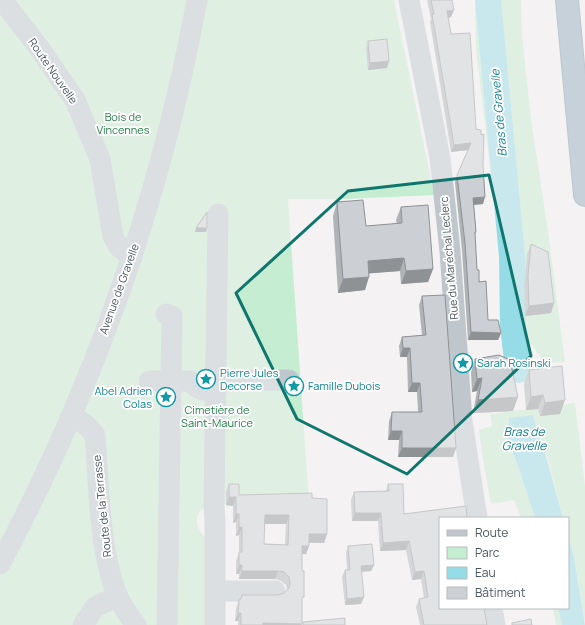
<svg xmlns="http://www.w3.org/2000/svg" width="585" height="625" viewBox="0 0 585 625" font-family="Manrope,sans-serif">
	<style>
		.green { fill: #c5edd1 }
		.water { fill: #96dce6 }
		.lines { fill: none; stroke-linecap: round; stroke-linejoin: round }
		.river { stroke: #96dce6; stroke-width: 26 }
		.highway-casing { stroke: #7993a8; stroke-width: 24 }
		.minor { stroke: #bfc7cd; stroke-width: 21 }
		.highway { stroke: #8ea8bc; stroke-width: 22 }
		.wall { fill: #afb3b6; fill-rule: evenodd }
		.shaded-wall { fill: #8f9294 }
		.building { fill: #ccd0d4; stroke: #8f9294; fill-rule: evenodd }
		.marked { fill: none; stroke: #0f766e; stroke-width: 3; stroke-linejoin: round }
		.labels { text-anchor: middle; stroke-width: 3.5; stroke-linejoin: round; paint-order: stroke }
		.street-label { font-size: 11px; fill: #4b575e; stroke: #fff }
		.park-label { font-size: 11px; fill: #207c46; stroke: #fff }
		.culture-label { font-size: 11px; fill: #0d838f; stroke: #fff; text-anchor: start }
		.water-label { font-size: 12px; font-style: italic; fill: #177f8e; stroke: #fff }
	</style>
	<rect width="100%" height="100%" fill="#f4f2f2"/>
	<path class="green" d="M0,0H394L434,195L344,199H288L309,502L220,504C217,504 213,504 210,505C192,510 194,530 208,539L206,625H0Z
		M475,0H521L522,36L531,119L548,231L565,362L545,363L532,345L502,347L499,242L476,49Z
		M575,403L585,486V623L574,557L568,535V518H563L549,463L533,415L507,440L518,466L535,518H521L514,500L491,504L482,454L479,430L492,426L490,414Z
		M553,608H558L562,625H556Z"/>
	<path class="water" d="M533,415L548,463L563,518H535L518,466L507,440L509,418Z
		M568,535L574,557L585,625H562L558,608H568Z"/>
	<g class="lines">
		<path class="river" d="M488,0L512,256L513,324L518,370"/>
		<defs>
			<path id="highway" d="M567,0L585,195"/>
		</defs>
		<use href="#highway" class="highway-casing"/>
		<path class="minor" d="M2,0L40,49L75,100L100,159L113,236L119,247L132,257
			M409,0L440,158L450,251L462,421L477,518
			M166,314L172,316L167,625
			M216,380H289
			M149,381H190C197,390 204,391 216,392
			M72,416L86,425L95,435C99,484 99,552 118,597C123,607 129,616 136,625
			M0,564C94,388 161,196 197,0
			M215,591H275
			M492,608L495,625
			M83,625L95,607L118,596
			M215,625V522L214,505L218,214"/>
		<use href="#highway" class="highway"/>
	</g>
	<path class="wall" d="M427,0H452L451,17L448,18L451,34L476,129L483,204L474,205L476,232L475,235L477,270L488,320L501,333L498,340H468L462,250L455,182L468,150L451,152L430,22L431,19Z
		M368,41L389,61L387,68L368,70L366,48Z
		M337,202L366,226L397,224L396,220L401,207L433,269L428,282L401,284L400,271L369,273L365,290L338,293L333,216Z
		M531,244L554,303L551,313L525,316L524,287L527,254Z
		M422,296L456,448L453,457H398L399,440H388L389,421L392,412H418L417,392H408L407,357H400L399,346L402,337L422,335L419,305Z
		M475,359L513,411L473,413L477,391L472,392L471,372Z
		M529,370L560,414L540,416L538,409L526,410L524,383Z
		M229,484L239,495L312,498L327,534L324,543H309V546L306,554H302V624L301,625H238V621H235L236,608L239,600H240L242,595H278L284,593L287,590L286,585L281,581L275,579H239V574H236V561L239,553V535L236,536V522L233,523V506L226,505V492ZM264,524H286L285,545L264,544Z
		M388,484L404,514L440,518L487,625H420L416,607L419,599L424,598L421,579L412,580L406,550L380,551L378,521H352L351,500L354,492L386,491Z
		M348,546L374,565L371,571L361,572V604L345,605L342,577L345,570H347L346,553Z"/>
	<path class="shaded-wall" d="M454,10L451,17L445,18L447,11Z
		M389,61L387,68L368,70L370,63Z
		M471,143L468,150L451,152L454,145Z
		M485,197L483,204L471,205L473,198Z
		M196,228H207L206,232H195Z
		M404,258L400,271L363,274L368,261Z
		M433,269L428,282L401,284L406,271Z
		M369,277L365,290L338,293L343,279Z
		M554,303L551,313L525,316L529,306Z
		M471,332L501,333L498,340H468Z
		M403,348H410L407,357H400Z
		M482,378L477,391L472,392L477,379Z
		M412,383H420L417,392H408Z
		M543,395L538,409L526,410L531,397Z
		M518,397L513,411L473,413L478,400Z
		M565,400L560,414L540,416L545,403Z
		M391,431H402L399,440H388Z
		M402,448H456L453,457H398Z
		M229,497H236L233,506L226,505Z
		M355,513H381L378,521H352Z
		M236,514H239L236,522L233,523Z
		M265,515H289L286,524H261Z
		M239,527H242L239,535L236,536Z
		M309,534H327L324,543L306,542Z
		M409,541L406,550L380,551L383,543Z
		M302,546H309L306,554H299Z
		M239,565H242L239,574H236Z
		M374,565L371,571L358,572L361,566Z
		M242,571H278L275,579H239Z
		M424,571L421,579L412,580L415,572Z
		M364,597L361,604L345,605L347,599Z
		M238,613H241L238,621H235Z
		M263,623L302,624L301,625H263Z"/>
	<path class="building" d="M431,0H452L454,10L447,11L451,34L470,33L476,129L481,130V135L484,134L483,165L485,197L473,198L476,232H475L477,270H479V282L486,281L488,320H498L501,333L471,332L465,243L457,175L471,143L454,145L432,14H434Z
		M387,39L389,61L370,63L368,41Z
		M363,200L366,226L402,223L401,207L428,205L433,269L406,271L404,258L368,261L369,277L343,279L337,202Z
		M207,212V228H196Z
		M531,244L548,252L554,303L529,306L528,276Z
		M445,295L456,448H402V431H391L392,412H422L420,383H412L410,348H403L402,337L426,335L422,296Z
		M499,355L510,360L518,397L478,400L482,378L477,379L475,359Z
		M562,366L565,400L545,403L543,395L531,397L529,370Z
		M229,484H239V495L312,493V498L327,499V534H309V546H302V571H304V597H302V624L263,623V625H241V613H238L239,600L241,599L242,595H278L284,593L289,588L290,582L289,577L284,572L278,571H242V565H239V552H242V527H239V514H236V497H229ZM265,515H289L288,545L264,544Z
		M388,484H403L404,514L466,506L467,518H440V608H484L487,625H424L419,599L428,597L424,571L415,572L409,541L383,543L381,513H355L354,492L389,491Z
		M372,544L374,565L361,566L364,597L347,599L345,570H350L348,546Z
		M345,618V625H303V622Z
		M531,619L532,625H512V623Z"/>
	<path d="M0 0H585V625H0ZM489,175L531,356L407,474L297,419L236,293L348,191Z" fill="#f4f2f2" fill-opacity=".55" fill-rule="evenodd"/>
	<path class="marked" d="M489,175L531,356L407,474L297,419L236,293L348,191Z"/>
	<defs>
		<symbol id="sight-ring" viewBox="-11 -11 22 22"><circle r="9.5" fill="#fff" stroke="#0f9aa8" stroke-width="1.5"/><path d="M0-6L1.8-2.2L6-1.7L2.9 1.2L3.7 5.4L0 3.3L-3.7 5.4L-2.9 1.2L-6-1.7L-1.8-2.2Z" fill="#0f9aa8"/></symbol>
	</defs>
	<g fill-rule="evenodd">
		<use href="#sight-ring" x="452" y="352" width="22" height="22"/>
		<use href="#sight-ring" x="195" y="368" width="22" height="22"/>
		<use href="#sight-ring" x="283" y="375" width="22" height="22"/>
		<use href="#sight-ring" x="155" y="386" width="22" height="22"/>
	</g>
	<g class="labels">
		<g class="street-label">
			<text transform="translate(53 71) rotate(55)" y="4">Route Nouvelle</text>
			<text transform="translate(449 258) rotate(-95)" y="4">Rue du Maréchal Leclerc</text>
			<text transform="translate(119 289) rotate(-70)" y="4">Avenue de Gravelle</text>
			<text transform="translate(102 506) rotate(-96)" y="4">Route de la Terrasse</text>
		</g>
		<g class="park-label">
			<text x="123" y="121">Bois de<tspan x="123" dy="13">Vincennes</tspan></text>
			<text x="217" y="414">Cimetière de<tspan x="217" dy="13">Saint-Maurice</tspan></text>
		</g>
		<g class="culture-label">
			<text x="477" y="367">Sarah Rosinski</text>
			<text x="220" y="377">Pierre Jules<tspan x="220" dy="13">Decorse</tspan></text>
			<text x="308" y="390">Famille Dubois</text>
			<text x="152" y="395" text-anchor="end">Abel Adrien<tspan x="152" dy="13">Colas</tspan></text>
		</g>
		<g class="water-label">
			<text transform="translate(499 113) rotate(-95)" y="4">Bras de Gravelle</text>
			<text x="524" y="436">Bras de<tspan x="524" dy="14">Gravelle</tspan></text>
		</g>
	</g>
	<rect x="439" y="517" width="130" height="92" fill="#ffffff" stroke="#b7bcbf"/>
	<rect x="447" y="530" width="20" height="6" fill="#bfc7cd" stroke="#b7bcbf"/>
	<text x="475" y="537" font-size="12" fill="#4b575e">Route</text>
	<rect x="447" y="547" width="20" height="12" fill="#c5edd1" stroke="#b7bcbf"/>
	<text x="475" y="557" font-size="12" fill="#4b575e">Parc</text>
	<rect x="447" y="567" width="20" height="12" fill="#96dce6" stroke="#b7bcbf"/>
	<text x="475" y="577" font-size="12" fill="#4b575e">Eau</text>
	<rect x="447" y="587" width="20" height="12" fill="#ccd0d4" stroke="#b7bcbf"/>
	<text x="475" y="597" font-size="12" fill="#4b575e">Bâtiment</text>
</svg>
